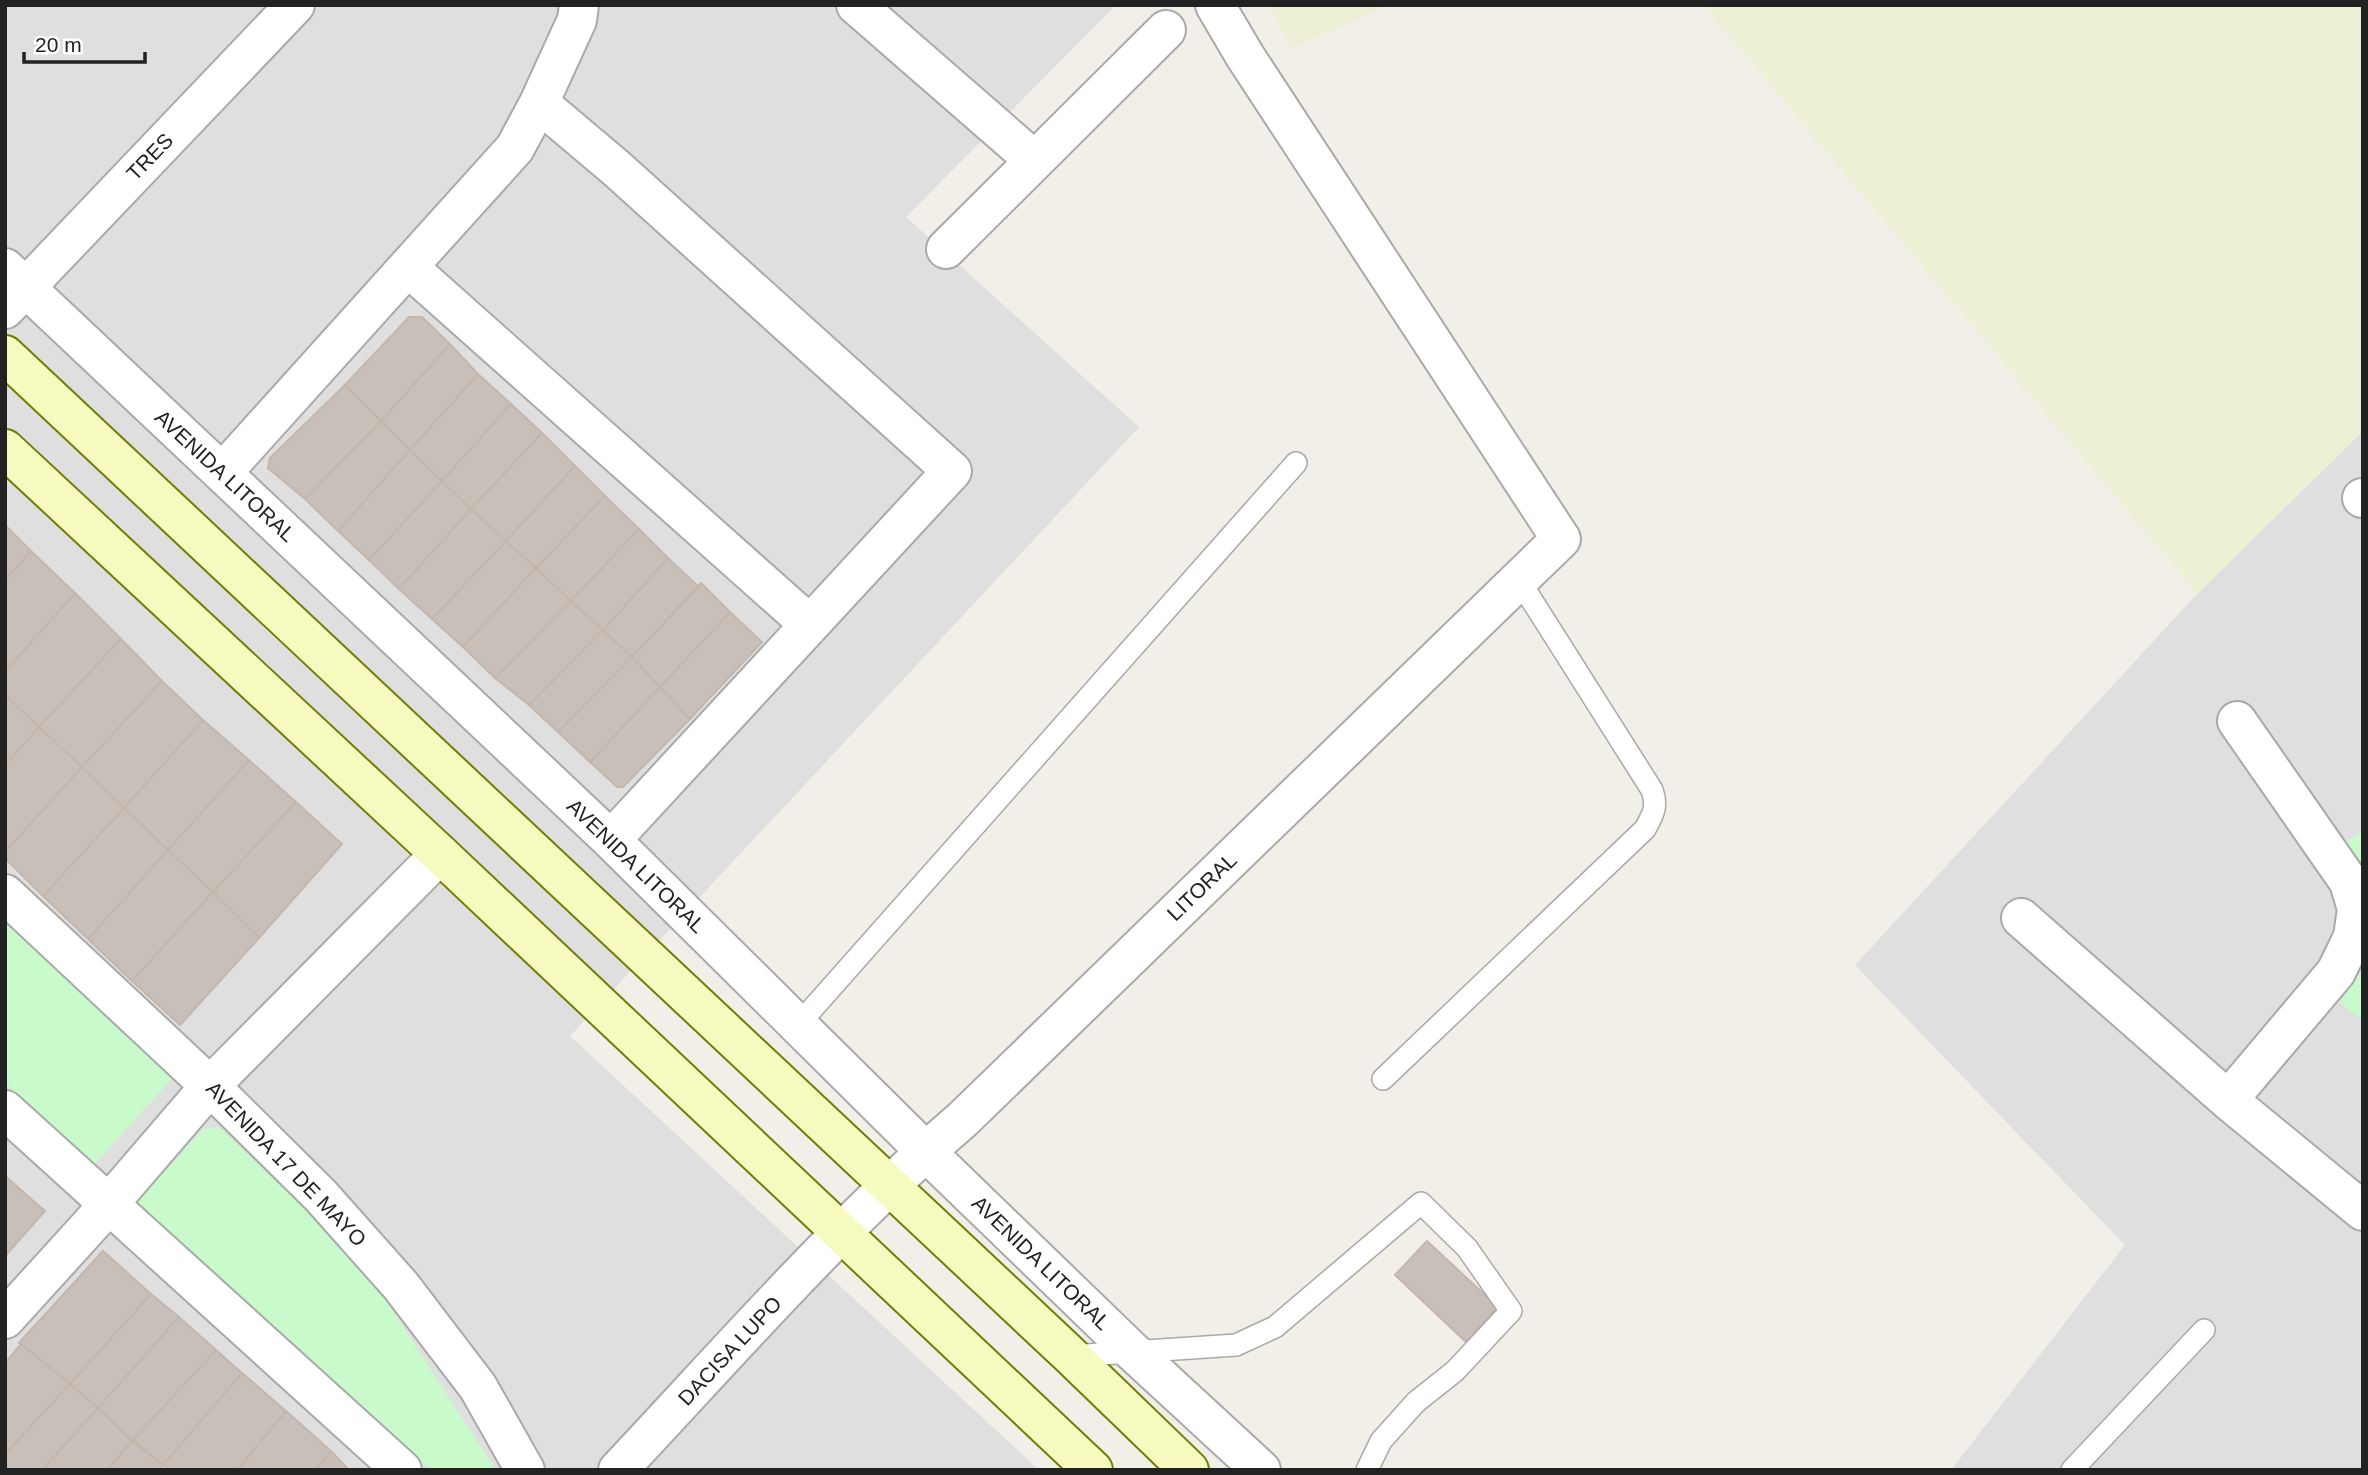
<svg xmlns="http://www.w3.org/2000/svg" width="2368" height="1475" viewBox="0 0 2368 1475" font-family="Helvetica,sans-serif">
	<style>
		.residential { fill: #e0dfdf }
		.farmland { fill: #eef0d5 }
		.park { fill: #c8facc }
		.building { fill: #c7bfb8; stroke: #c4b6ab; stroke-width: 2 }
		.lines { fill: none; stroke-linecap: round; stroke-linejoin: round }
		.service-casing { stroke: #a9a9a9; stroke-width: 24 }
		.minor-casing { stroke: #a9a9a9; stroke-width: 42 }
		.secondary-casing { stroke: #707d05; stroke-width: 42 }
		.service { stroke: #fff; stroke-width: 21 }
		.minor { stroke: #fff; stroke-width: 38 }
		.secondary { stroke: #f7fabf; stroke-width: 38 }
		.labels { text-anchor: middle; stroke-width: 7; stroke-linejoin: round; paint-order: stroke }
		.street-label { font-size: 21px; fill: #222; stroke: #fff }
	</style>
	<rect width="100%" height="100%" fill="#f2efe9"/>
	<path class="residential" d="M5,5H1116L906,217L1139,427L570,1036L1039,1470H5Z
		M2363,431V1470H1951L2125,1245L1855,965L2197,594Z"/>
	<path class="farmland" d="M1270,5H1388L1291,49Z
		M1703,5H2363V431L2197,594Z"/>
	<path class="park" d="M2363,830V872L2346,842Z
		M5,912L177,1073L94,1165L5,1083Z
		M2363,969V1021L2340,1003Z
		M219,1127L360,1261L496,1470H431L133,1207L203,1129Z"/>
	<path class="building" d="M409,317H422L450,344L381,421L345,385Z
		M450,344L478,374L410,450L381,421Z
		M478,374L511,404L442,481L410,450Z
		M345,385L381,421L305,499L268,468L270,458Z
		M511,404L542,433L471,509L442,481Z
		M381,421L410,450L338,531L305,499Z
		M542,433L575,466L506,541L471,509Z
		M410,450L442,481L369,560L338,531Z
		M575,466L605,496L536,568L506,541Z
		M442,481L471,509L399,589L369,560Z
		M605,496L639,529L571,601L536,568Z
		M471,509L506,541L432,619L399,589Z
		M5,525L31,551L5,581Z
		M639,529L668,558L603,630L571,601Z
		M506,541L536,568L463,647L432,619Z
		M31,551L75,593L5,672V581Z
		M668,558L699,587L632,657L603,630Z
		M536,568L571,601L495,678L463,647Z
		M701,583L730,612L660,687L632,657Z
		M75,593L121,639L39,727L5,695V672Z
		M571,601L603,630L529,705L495,678Z
		M730,612L762,642L690,719L660,687Z
		M603,630L632,657L558,732L529,705Z
		M121,639L162,681L82,767L39,727Z
		M632,657L660,687L590,762L558,732Z
		M162,681L203,720L124,808L82,767Z
		M660,687L690,719L623,787H617L590,762Z
		M5,695L39,727L5,765Z
		M203,720L249,760L168,850L124,808Z
		M39,727L82,767L5,852V765Z
		M249,760L296,802L213,892L168,850Z
		M82,767L124,808L43,896L5,858V852Z
		M296,802L342,844L259,938L213,892Z
		M124,808L168,850L88,939L43,896Z
		M168,850L213,892L132,981L88,939Z
		M213,892L259,938L180,1025L132,981Z
		M5,1176L45,1211L5,1256Z
		M1427,1241L1498,1307L1466,1342L1395,1275Z
		M103,1251L151,1294L70,1384L19,1343Z
		M151,1294L179,1317L98,1408L70,1384Z
		M179,1317L216,1350L132,1441L98,1408Z
		M21,1344L70,1384L5,1454V1363Z
		M216,1350L242,1373L163,1465L133,1440Z
		M242,1373L286,1411L237,1470H168L163,1465Z
		M70,1384L98,1408L42,1470H5V1454Z
		M98,1408L132,1441L107,1470H42Z
		M286,1411L331,1451L315,1470H237Z
		M132,1441L163,1465L159,1470H107Z
		M331,1451L349,1470H315Z"/>
	<g class="lines">
		<defs>
			<path id="service" d="M798,1025L1296,463
				M1383,1079L1645,829C1653,815 1658,806 1652,790L1519,580
				M1071,1356L1236,1345L1275,1327L1421,1203L1467,1248L1511,1311L1455,1371L1416,1402L1381,1441L1367,1470
				M2072,1470L2204,1330"/>
			<path id="minor" d="M856,5L1034,160
				M539,103L616,168L952,471L611,840
				M946,249L1166,30
				M408,267L809,624
				M5,268L611,840L925,1151L1132,1351L1261,1470
				M5,309L295,5
				M222,473L515,148L539,103L577,20L579,5
				M2362,498H2363
				M5,894L210,1086L321,1196L401,1286L478,1387L525,1470
				M2021,918L2228,1100L2363,1211
				M2228,1100L2336,972L2353,937L2357,909L2349,882L2237,721
				M5,1110L402,1470
				M5,1319L94,1221L210,1086L440,854
				M618,1470C730,1351 838,1226 962,1120L1561,539L1245,56L1215,5"/>
			<path id="secondary" d="M5,355L1071,1356L1189,1470
				M5,449L440,854L1093,1470"/>
		</defs>
		<use href="#service" class="service-casing"/>
		<use href="#minor" class="minor-casing"/>
		<use href="#secondary" class="secondary-casing"/>
		<use href="#service" class="service"/>
		<use href="#minor" class="minor"/>
		<use href="#secondary" class="secondary"/>
	</g>
	<g class="labels">
		<g class="street-label">
			<text transform="translate(150 157) rotate(-46)" y="7">TRES</text>
			<text transform="translate(225 476) rotate(43)" y="7">AVENIDA LITORAL</text>
			<text transform="translate(636 866) rotate(44)" y="7">AVENIDA LITORAL</text>
			<text transform="translate(1202 887) rotate(-44)" y="7">LITORAL</text>
			<text transform="translate(286 1164) rotate(46)" y="7">AVENIDA 17 DE MAYO</text>
			<text transform="translate(1041 1263) rotate(44)" y="7">AVENIDA LITORAL</text>
			<text transform="translate(730 1351) rotate(-47)" y="7">DACISA LUPO</text>
		</g>
	</g>
	<rect width="2368" height="1475" fill="none" stroke="#222222" stroke-width="14"/>
	<path d="M24 52v10h121v-10" fill="none" stroke="#222222" stroke-width="3.5"/>
	<text x="35" y="52" font-size="21" fill="#222222" stroke="#ffffff" stroke-width="5" paint-order="stroke">20 m</text>
</svg>
